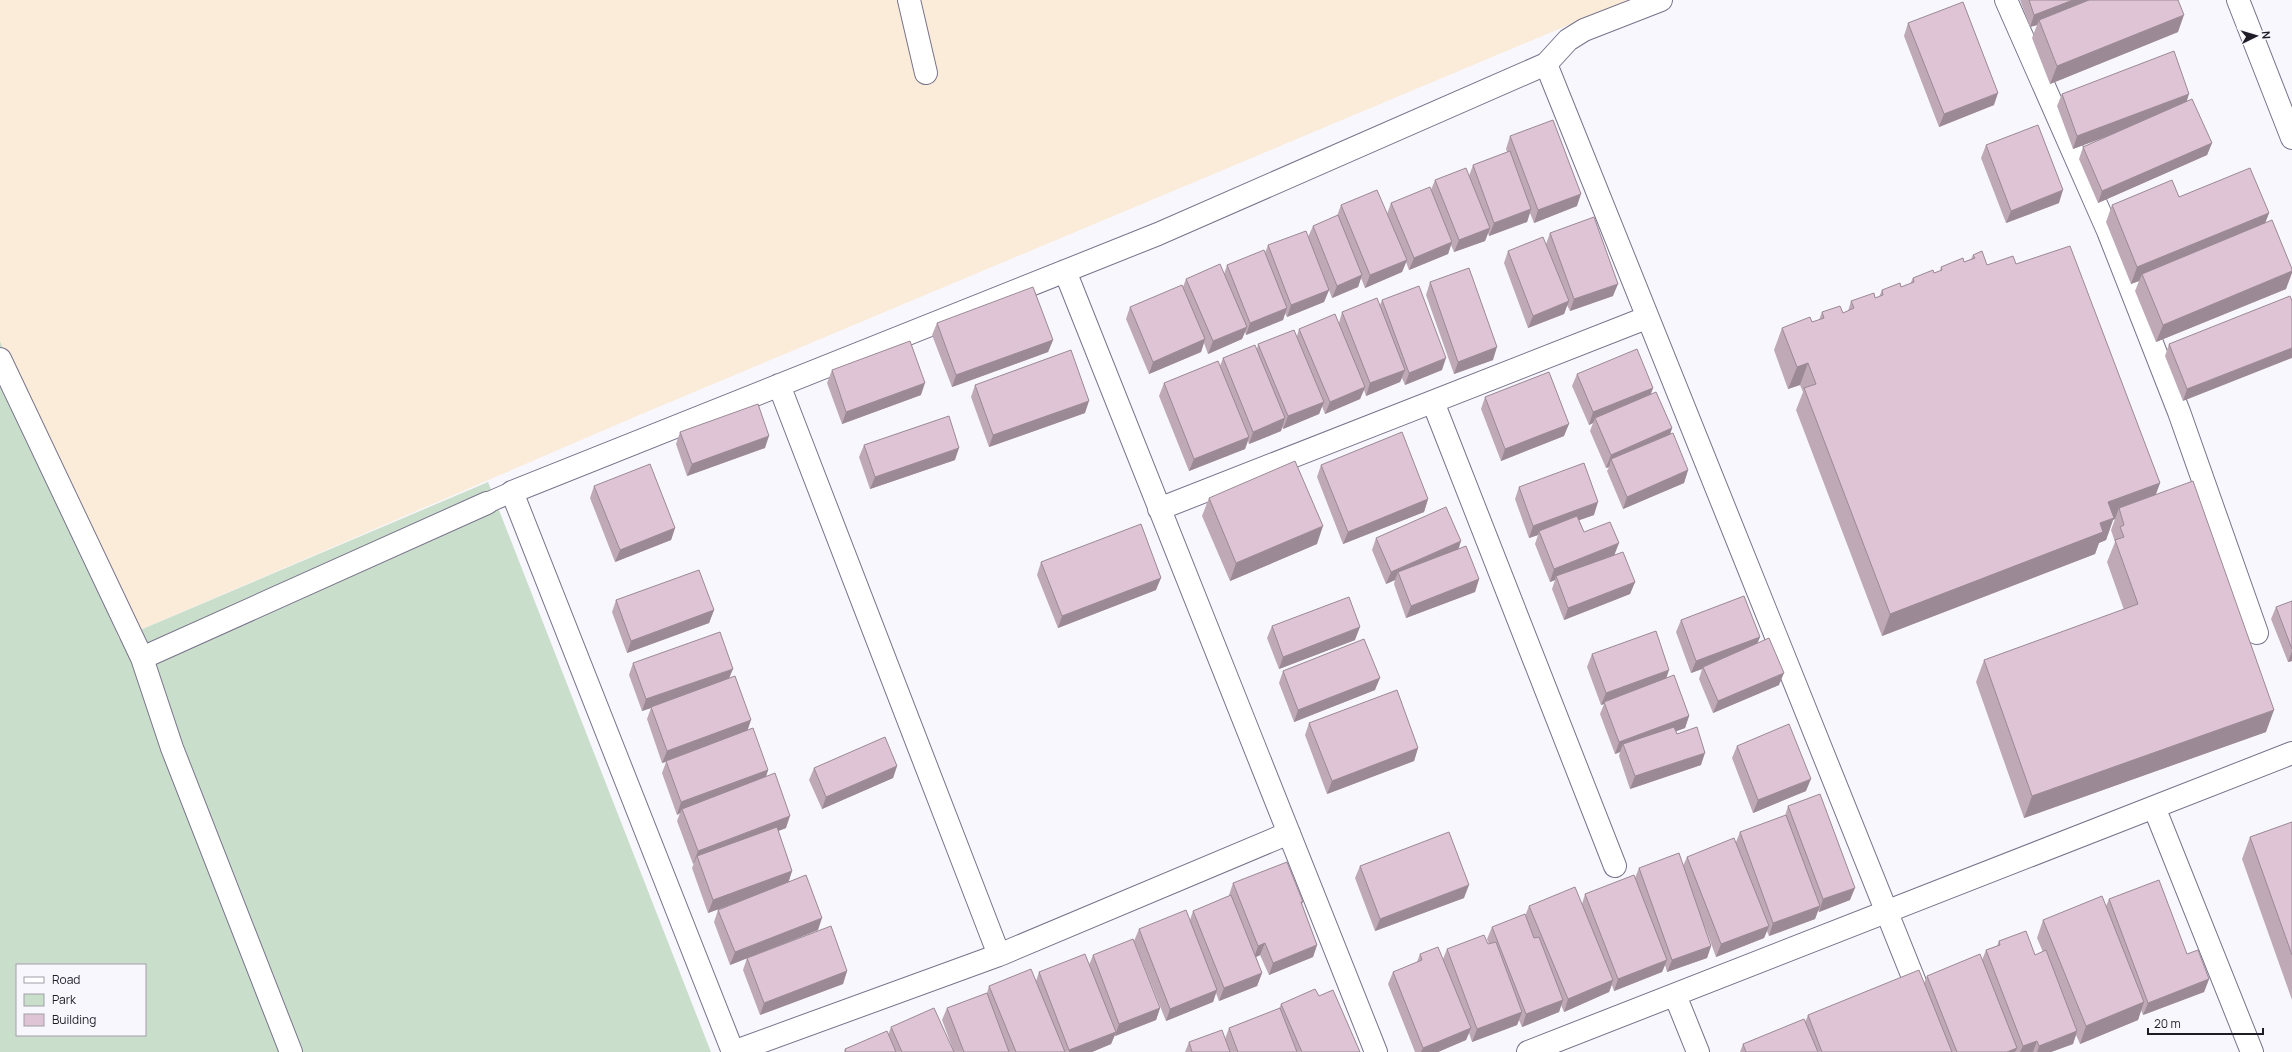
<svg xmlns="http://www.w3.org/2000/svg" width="2292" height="1052" viewBox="0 0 2292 1052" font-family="Manrope,sans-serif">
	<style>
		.commercial { fill: #faecd8 }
		.green { fill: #cadfcb; fill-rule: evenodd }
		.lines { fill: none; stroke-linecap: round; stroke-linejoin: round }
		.service-casing { stroke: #78738b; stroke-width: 22 }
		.minor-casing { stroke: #78738b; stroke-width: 24 }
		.tertiary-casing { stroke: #78738b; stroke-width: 24 }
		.service { stroke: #fff; stroke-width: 20 }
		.minor { stroke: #fff; stroke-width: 22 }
		.tertiary { stroke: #fff; stroke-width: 22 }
		.wall { fill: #bfa9b7 }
		.shaded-wall { fill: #9b8995 }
		.building { fill: #dec4d5; stroke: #9b8995 }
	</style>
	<rect width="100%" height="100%" fill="#f8f7fd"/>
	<path class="commercial" d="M0,0H1628L644,413L119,639L0,341Z"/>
	<path class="green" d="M0,341L119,639L488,482L711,1052H0ZM17,965H145V1035H17Z"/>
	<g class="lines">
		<defs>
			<path id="service" d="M487,503L512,492"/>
			<path id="minor" d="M909,0L926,73
				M2006,0L2108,231L2179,412L2257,633
				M1546,64L1943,1052
				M1065,271L1376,1052
				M0,359L142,658L172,748L291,1052
				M1433,402L1615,866
				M1159,509L1646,318
				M142,658L487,503
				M2154,807L2252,1052
				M999,955L1289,833
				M1675,995L1698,1052
				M733,1052L512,492L1158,234L1546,64L1568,40L1584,30L1661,0
				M733,1052L999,955L779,385
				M1528,1052L2292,753"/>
			<path id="tertiary" d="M2238,0L2292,138"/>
		</defs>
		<use href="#service" class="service-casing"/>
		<use href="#minor" class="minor-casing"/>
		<use href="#tertiary" class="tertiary-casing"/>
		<use href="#service" class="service"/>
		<use href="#minor" class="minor"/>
		<use href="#tertiary" class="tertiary"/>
	</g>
	<path class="wall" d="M2020,0H2178V32L2050,84L2032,38L2037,25L2030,27Z
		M1908,23L1994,105L1939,127L1904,36Z
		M2062,94L2187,102L2212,143L2207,155L2098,203L2079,159L2083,147L2113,134L2073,149L2057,106Z
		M1510,136L1577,206L1534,223L1530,213L1527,222L1489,236L1488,233L1485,241L1454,252L1451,245L1448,254L1409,270L1406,262L1402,272L1365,288L1361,278L1358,287L1332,298L1326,282L1329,290L1324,302L1287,317L1285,313L1283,320L1246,335L1245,332L1242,339L1208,354L1204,343L1201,352L1149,374L1126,319L1130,307L1183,287L1186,279L1224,274L1227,265L1265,253L1268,245L1308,237L1313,226L1337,216L1341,205L1387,214L1391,203L1431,190L1435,180L1469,176L1473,165L1507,152L1506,149Z
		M1986,145L2059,203L2006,223L1981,158Z
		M2179,197L2269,213L2265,223L2286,289L2156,342L2135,291L2139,281L2131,284L2106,222L2112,205Z
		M1550,233L1613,296L1570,311L1567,305L1564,314L1528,328L1504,263L1508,251L1546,244Z
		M1973,255L1987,265L2016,264L2160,483L2155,495L2266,732L2024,818L1976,682L1984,660L2124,610L2107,562L2115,542L2111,530L2115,519L2113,520L2106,540L2099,543L2095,554L1882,636L1796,410L1803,392L1800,385L1788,389L1774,350L1782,328L1812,322L1819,320L1822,312L1843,313L1848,311L1851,301L1875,298L1879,297L1882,290L1901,287L1910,284L1913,278L1934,273L1940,271L1941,267L1964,262L1971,259Z
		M1430,282L1493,360L1454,374L1426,295Z
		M1382,300L1442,370L1405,385L1402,378L1400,382L1366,396L1364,390L1360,399L1325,414L1322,406L1319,414L1283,429L1282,427L1281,431L1249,444L1248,441L1245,449L1189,471L1159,396L1164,383L1220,366L1223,358L1257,349L1258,344L1297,336L1299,329L1339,323L1342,312L1380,305Z
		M2292,301L2183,401L2165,356L2169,344Z
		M937,323L1053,340L1048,352L952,387L932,335Z
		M832,370L921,395L842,424L827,383Z
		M1577,374L1653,388L1651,394L1672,428L1670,435L1688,470L1684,483L1623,509L1607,471L1609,467L1606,468L1590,431L1593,423L1589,425L1572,386Z
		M975,385L1085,413L989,447L971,397Z
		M1485,397L1564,436L1501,461L1481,409Z
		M680,432L765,448L687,476L676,444Z
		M864,445L955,460L870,489L859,457Z
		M1321,465L1428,499L1424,512L1343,544L1317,477Z
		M594,486L675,528L671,540L615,562L590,498Z
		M1519,487L1594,515L1579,520L1584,532L1615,555L1635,582L1630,594L1564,620L1552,589L1555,580L1550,582L1535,544L1538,535L1529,538L1515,499Z
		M1209,498L1317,544L1230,581L1202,516Z
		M1376,538L1459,549L1479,579L1475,592L1406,618L1394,584L1395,580L1386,584L1372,550Z
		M1041,562L1156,590L1058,628L1037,575Z
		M616,600L714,610L709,623L627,653L612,612Z
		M2292,601V661L2288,662L2271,619L2276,607Z
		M1681,620L1760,637L1757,643L1779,685L1713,713L1699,679L1702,669L1691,673L1676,632Z
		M1272,626L1355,640L1279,669L1267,638Z
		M1592,654L1666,679L1689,716L1685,728L1676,731L1677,734L1701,765L1630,789L1619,756L1620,752L1615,754L1600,714L1604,704L1601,705L1587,667Z
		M633,663L729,678L748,731L768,770L766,777L786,828L778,831L792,871L788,882L818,930L730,965L714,922L718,910L748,898L708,913L692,868L694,863L693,864L677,821L680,813L677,815L662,773L666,762L662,763L647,719L651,708L642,711L629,675Z
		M1283,671L1375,690L1294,722L1279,683Z
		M1309,723L1418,748L1414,761L1327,794L1305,735Z
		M1737,746L1806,791L1753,813L1732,758Z
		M897,766L893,778L822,809L809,780L814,768Z
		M1788,806L1850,900L1819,912L1818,910L1815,919L1769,936L1767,931L1764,938L1716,957L1704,924L1711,946L1707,958L1667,972L1665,965L1662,972L1614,991L1612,985L1609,992L1564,1012L1561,1005L1559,1012L1522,1027L1519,1020L1517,1025L1472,1042L1469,1033L1466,1040L1438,1052H1415L1388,984L1393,972L1417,962L1420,954L1443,959L1447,949L1489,944L1487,939L1492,927L1525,916L1529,906L1582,904L1585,894L1635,878L1639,868L1683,866L1687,857L1736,842L1740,832L1785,816Z
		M2292,822V1000L2242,859L2250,837Z
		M1360,866L1464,898L1375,931L1355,878Z
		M1233,883L1303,902L1302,904L1317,945L1313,957L1269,975L1260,955L1256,957L1262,973L1257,986L1219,1001L1216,993L1213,1002L1166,1021L1134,941L1139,929L1190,920L1193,911L1229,896V895Z
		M2109,899L2187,954L2209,979L2204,992L2143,1015L2141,1010L2138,1020L2080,1044L2076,1035L2073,1044L2051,1052H1740L1743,1044L1805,1022L1808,1015L1924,983L1927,976L1982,960L1986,950L1997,946L1999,941L2035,955L2043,952L2037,938L2043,920L2106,906Z
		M1093,955L1160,1008L1156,1020L1115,1036V1035L1111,1044L1092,1052H954L942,1020L947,1008L987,993L989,986L1036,981L1039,972L1089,965Z
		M747,958L847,971L843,984L760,1015L743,970Z
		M1319,996L1360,1052H1185L1189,1042L1225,1039L1229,1028L1279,1009L1281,1004Z
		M891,1027L954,1052H844L845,1049L888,1035Z"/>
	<path class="shaded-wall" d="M2073,0H2100L2039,20L2037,25L2030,27L2034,15Z
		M2184,15L2178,32L2050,84L2057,66Z
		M1998,93L1994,105L1939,127L1944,114Z
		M2189,94L2185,107L2073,149L2077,136Z
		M2212,143L2207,155L2098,203L2102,191Z
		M2063,190L2059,203L2006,223L2011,211Z
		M1581,194L1577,206L1534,223L1538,210Z
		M1531,209L1527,222L1489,236L1494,223Z
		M2269,213L2262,231L2142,274L2139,281L2131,284L2137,267Z
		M1490,228L1485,241L1454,252L1459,240Z
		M1452,242L1448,254L1409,270L1414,258Z
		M1407,260L1402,272L1365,288L1370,275Z
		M2292,271V273L2286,289L2156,342L2163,325Z
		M1362,275L1358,287L1332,298L1337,286Z
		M1618,284L1613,296L1570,311L1574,299Z
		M1329,290L1324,302L1287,317L1291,305Z
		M1569,301L1564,314L1528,328L1533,316Z
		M1287,308L1283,320L1246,335L1250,323Z
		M1247,327L1242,339L1208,354L1213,341Z
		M1205,339L1201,352L1149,374L1153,362Z
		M1053,340L1048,352L952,387L956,375Z
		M1497,347L1493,360L1454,374L1458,362Z
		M2292,348V358L2183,401L2187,389Z
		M1446,358L1442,370L1405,385L1409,373Z
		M1808,363L1800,385L1788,389L1797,367Z
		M1405,370L1400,382L1366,396L1370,383Z
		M925,383L921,395L842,424L846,412Z
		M1365,387L1360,399L1325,414L1330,402Z
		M1653,388L1648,400L1595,418L1593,423L1589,425L1593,412Z
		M1089,401L1085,413L989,447L993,435Z
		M1324,402L1319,414L1283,429L1288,416Z
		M1285,418L1281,431L1249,444L1253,432Z
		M1569,424L1564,436L1501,461L1505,449Z
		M1672,428L1668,441L1611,459L1609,467L1606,468L1611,455Z
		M769,436L765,448L687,476L692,464Z
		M1249,437L1245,449L1189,471L1194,459Z
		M959,448L955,460L870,489L875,477Z
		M1688,470L1684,483L1623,509L1627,497Z
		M2160,483L2152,505L2119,508L2115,519L2113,520L2106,540L2099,543L2095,554L1882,636L1890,614L2108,502Z
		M1428,499L1424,512L1343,544L1348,532Z
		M1598,502L1594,515L1540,534L1539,531L1538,535L1529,538L1533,526Z
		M1323,526L1317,544L1230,581L1236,563Z
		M675,528L671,540L615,562L620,550Z
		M1461,541L1457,554L1398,572L1395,580L1386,584L1391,572Z
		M1619,543L1614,556L1556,576L1555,580L1550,582L1554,569Z
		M1161,578L1156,590L1058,628L1062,616Z
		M1479,579L1475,592L1406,618L1411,606Z
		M1635,582L1630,594L1564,620L1568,608Z
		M714,610L709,623L627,653L631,641Z
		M1360,627L1355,640L1279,669L1283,657Z
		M1760,637L1755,649L1703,667L1702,669L1691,673L1696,661Z
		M2292,651V661L2288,662Z
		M733,669L728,681L651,707V708L642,711L646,699Z
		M1669,670L1665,682L1604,702V704L1601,705L1606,693Z
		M1784,673L1779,685L1713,713L1718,701Z
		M1380,678L1375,690L1294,722L1298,710Z
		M2274,710L2266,732L2024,818L2032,796Z
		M1689,716L1685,728L1626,750L1623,744L1620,752L1615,754L1619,742Z
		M751,720L747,732L662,763L667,751Z
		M1418,748L1414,761L1327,794L1332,781Z
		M1705,753L1701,765L1630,789L1635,776Z
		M897,766L893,778L822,809L826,797Z
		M768,770L764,782L682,809L680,813L677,815L681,802Z
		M1811,779L1806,791L1753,813L1758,800Z
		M790,816L786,828L699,862L697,856L694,863L693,864L698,851Z
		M792,871L788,884L708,913L713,900Z
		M1469,885L1464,898L1375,931L1380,919Z
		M1855,888L1850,900L1819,912L1823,899Z
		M1820,906L1815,919L1769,936L1773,923Z
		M822,918L818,930L730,965L735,952Z
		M1769,926L1764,938L1716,957L1721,944Z
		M1265,943L1260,955L1254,958L1258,946Z
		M1317,945L1313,957L1269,975L1273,963Z
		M1711,946L1707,958L1667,972L1672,960Z
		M1667,960L1662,972L1614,991L1618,979Z
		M847,971L843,984L760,1015L764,1003Z
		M1262,973L1257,986L1219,1001L1224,988Z
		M2209,979L2204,992L2143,1015L2148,1003Z
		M1613,980L1609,992L1564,1012L1568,999Z
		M1217,990L1213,1002L1166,1021L1170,1009Z
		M1563,1000L1559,1012L1522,1027L1526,1014Z
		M2144,1002L2138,1020L2080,1044L2086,1026Z
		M1160,1008L1156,1020L1115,1036L1119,1024Z
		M1522,1012L1517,1025L1472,1042L1477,1029Z
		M1471,1028L1466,1040L1438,1052H1421L1423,1048Z
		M2077,1031L2073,1044L2051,1052H2037L2039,1046Z
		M1116,1032L1111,1044L1092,1052H1069V1050Z
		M2037,1041L2033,1052H2020L2023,1046Z
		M2017,1048L2015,1052H2007Z"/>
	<path class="building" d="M2029,0H2073L2034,15Z
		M2089,0H2178L2184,15L2057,66L2039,20Z
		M1963,2L1998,93L1944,114L1908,23Z
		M2174,51L2189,94L2077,136L2062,94Z
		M2192,99L2212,143L2102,191L2083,147Z
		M1553,120L1581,194L1538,210L1510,136Z
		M2038,125L2063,190L2011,211L1986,145Z
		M1510,151L1531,209L1494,223L1473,165Z
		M1466,168L1490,228L1459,240L1435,180Z
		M2250,168L2269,213L2137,267L2112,205L2172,180L2179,197Z
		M1430,187L1452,242L1414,258L1391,203Z
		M1377,190L1407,260L1370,275L1341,205Z
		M1338,215L1362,275L1337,286L1313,226Z
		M1594,217L1618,284L1574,299L1550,233Z
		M2272,220L2292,269V271L2163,325L2142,274Z
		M1306,231L1329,290L1291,305L1268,245Z
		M1543,237L1569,301L1533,316L1508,251Z
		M2070,246L2160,483L2108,502L2114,518L2100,523L2103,532L1890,614L1804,388L1816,384L1808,363L1797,367L1782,328L1810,317L1812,322L1824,318L1822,312L1840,306L1843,313L1854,308L1851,301L1874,293L1875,298L1883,295L1882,290L1900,283L1901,287L1914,282L1913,278L1933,270L1934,273L1942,270L1941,267L1963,258L1964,262L1975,258L1973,255L1982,251L1987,265L2013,256L2016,264Z
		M1264,250L1287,308L1250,323L1227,265Z
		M1220,264L1247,327L1213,341L1186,279Z
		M1469,268L1497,347L1458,362L1430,282Z
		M1182,285L1205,339L1153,362L1130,307Z
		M1419,286L1446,358L1409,373L1382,300Z
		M1033,287L1053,340L956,375L937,323Z
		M2290,296L2292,301V348L2187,389L2169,344Z
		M1377,298L1405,370L1370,383L1342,312Z
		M1335,314L1365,387L1330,402L1299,329Z
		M1294,330L1324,402L1288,416L1258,344Z
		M910,341L925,383L846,412L832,370Z
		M1255,345L1285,418L1253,432L1223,358Z
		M1637,349L1653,388L1593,412L1577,374Z
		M1071,350L1089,401L993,435L975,385Z
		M1218,361L1249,437L1194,459L1164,383Z
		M1549,372L1569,424L1505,449L1485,397Z
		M1656,392L1672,428L1611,455L1595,418Z
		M758,404L769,436L692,464L680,432Z
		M949,416L959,448L875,477L864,445Z
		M1402,432L1428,499L1348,532L1321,465Z
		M1673,433L1688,470L1627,497L1611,459Z
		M1295,461L1323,526L1236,563L1209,498Z
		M1584,463L1598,502L1533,526L1519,487Z
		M650,464L675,528L620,550L594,486Z
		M2193,481L2274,710L2032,796L1984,660L2138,604L2115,540L2124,537L2120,527L2124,525L2119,508Z
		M1446,507L1461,541L1391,572L1376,538Z
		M1577,516L1584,532L1610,522L1619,543L1554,569L1539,531Z
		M1141,524L1161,578L1062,616L1041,562Z
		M1466,546L1479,579L1411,606L1398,572Z
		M1623,552L1635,582L1568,608L1556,576Z
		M699,570L714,610L631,641L616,600Z
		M1744,596L1760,637L1696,661L1681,620Z
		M1349,597L1360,627L1283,657L1272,626Z
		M2292,601V649L2276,607Z
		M1656,631L1669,670L1606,693L1592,654Z
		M720,632L733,669L646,699L633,663Z
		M1769,638L1784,673L1718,701L1703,667Z
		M1364,639L1380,678L1298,710L1283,671Z
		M1674,675L1689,716L1619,742L1604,702Z
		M735,676L751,720L667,751L651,707Z
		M1397,690L1418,748L1332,781L1309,723Z
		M1789,724L1811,779L1758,800L1737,746Z
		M1674,727L1677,734L1697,727L1705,753L1635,776L1623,744Z
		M753,728L768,770L681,802L666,761Z
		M885,737L897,766L826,797L814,768Z
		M775,773L790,816L698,851L682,809Z
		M1820,794L1855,888L1823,899L1788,806Z
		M1786,815L1820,906L1773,923L1740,832Z
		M2292,822V955L2250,837Z
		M777,827L792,871L713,900L697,856Z
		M1449,832L1469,885L1380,919L1360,866Z
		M1734,838L1769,926L1721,944L1687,857Z
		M1679,853L1711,946L1672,960L1639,868Z
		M1287,862L1303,902H1301L1317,945L1273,963L1265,943L1258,946L1233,883Z
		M806,875L822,918L735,952L718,910Z
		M1634,875L1667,960L1618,979L1585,894Z
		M2159,880L2187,954L2198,950L2209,979L2148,1003L2109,899Z
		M1575,887L1613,980L1568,999L1529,906Z
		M1231,895L1262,973L1224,988L1193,911Z
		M2102,896L2144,1002L2086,1026L2043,920Z
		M1186,910L1217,990L1170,1009L1139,929Z
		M1525,914L1534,938L1539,937L1563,1000L1526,1014L1492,927Z
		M831,926L847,971L764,1003L747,958Z
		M2026,931L2035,955L2046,950L2077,1031L2039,1046L2037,1041L2023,1046L1986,950L2000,945L1999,941Z
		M1484,935L1488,944L1496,942L1522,1012L1477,1029L1447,949Z
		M1133,939L1160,1008L1119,1024L1093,955Z
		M1438,947L1471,1028L1423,1048L1393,972L1422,960L1420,954Z
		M1085,954L1116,1032L1069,1050L1039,972Z
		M1980,954L2017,1048L2007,1052H1957L1927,976Z
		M1031,969L1065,1052H1016L989,986Z
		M1919,970L1952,1052H1822L1808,1015Z
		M1315,989L1319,996L1333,990L1360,1052H1302L1281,1004Z
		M987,993L1009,1052H964L947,1008Z
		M934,1008L954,1052H902L891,1027Z
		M1280,1008L1297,1052H1238L1229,1028Z
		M1804,1019L1818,1052H1746L1743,1044Z
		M1222,1030L1230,1052H1192L1189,1042Z
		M887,1031L896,1052H846L845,1049Z"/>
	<rect x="16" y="964" width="130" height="72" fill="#f8f7fd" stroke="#a19fa7"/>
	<rect x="24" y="977" width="20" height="6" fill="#ffffff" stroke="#a19fa7"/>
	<text x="52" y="984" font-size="12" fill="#1f1c26">Road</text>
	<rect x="24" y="994" width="20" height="12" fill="#cadfcb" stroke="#a19fa7"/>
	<text x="52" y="1004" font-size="12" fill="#1f1c26">Park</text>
	<rect x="24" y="1014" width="20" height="12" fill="#dec4d5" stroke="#a19fa7"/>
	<text x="52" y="1024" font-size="12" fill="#1f1c26">Building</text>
	<g transform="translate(2256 36) rotate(85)" stroke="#f8f7fd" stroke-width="3" paint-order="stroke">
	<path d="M0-3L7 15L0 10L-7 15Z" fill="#1f1c26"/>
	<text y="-6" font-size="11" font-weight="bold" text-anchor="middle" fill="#1f1c26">N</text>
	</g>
	<path d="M2148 1028v6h115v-6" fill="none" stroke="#1f1c26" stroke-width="2"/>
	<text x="2154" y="1028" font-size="12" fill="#1f1c26" stroke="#f8f7fd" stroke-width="3" paint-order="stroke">20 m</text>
</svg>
